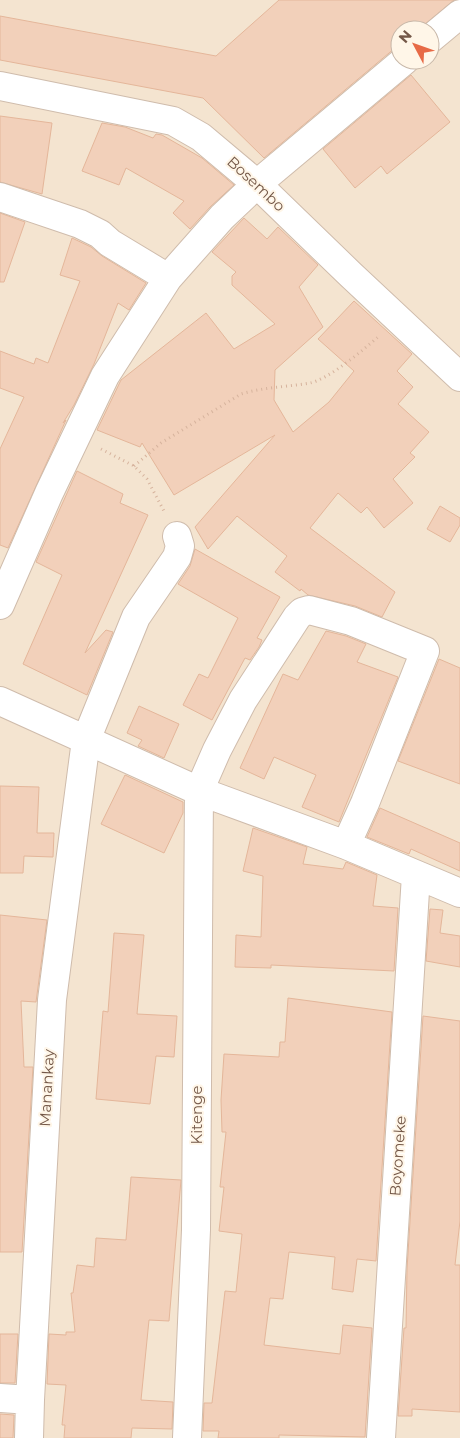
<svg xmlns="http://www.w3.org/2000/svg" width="460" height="1438" viewBox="0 0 460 1438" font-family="Montserrat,sans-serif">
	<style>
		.residential { fill: #f4e4d0; fill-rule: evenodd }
		.building { fill: #f2d0ba; stroke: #e4b69a }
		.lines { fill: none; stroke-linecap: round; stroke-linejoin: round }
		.street-casing { stroke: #cfbcac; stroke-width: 30 }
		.path { stroke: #d6b39d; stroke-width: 3; stroke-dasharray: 1 4; stroke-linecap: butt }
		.street { stroke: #fff; stroke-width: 28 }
		.labels { text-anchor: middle; stroke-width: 4; stroke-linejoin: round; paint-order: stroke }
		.street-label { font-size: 15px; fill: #745848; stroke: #fff6e8 }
	</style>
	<rect width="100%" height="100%" fill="#fcf2e2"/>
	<path class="residential" d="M0,0H460V1438H0ZM400,30H430V60H400Z"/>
	<path class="building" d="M279,0H454L418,30H400V46L395,48L264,158L203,98L0,60V16L216,56Z
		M411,75L450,122L387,174L381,166L355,188L323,149Z
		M0,116L52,123L42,194L0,182Z
		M102,123L125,127L153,138L156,134L162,135L202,158L234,185L210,207L190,229L173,213L184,201L126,168L119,185L82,171Z
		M0,213L25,222L4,282H0Z
		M244,218L267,239L278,227L318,265L299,287L323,327L275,370L274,400L293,432L329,402L354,371L318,339L354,301L412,354L397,371L413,387L398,404L429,432L410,453L415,457L393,479L413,503L384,528L367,507L361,513L338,493L310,528L395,592L382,617L355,606L308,595L301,589L300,591L275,572L287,556L237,516L208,549L195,527L275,435L174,495L142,443L140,447L97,430L121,380L206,313L234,349L275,324L232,285V276L236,272L212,252Z
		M72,238L91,247L102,256L146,283L129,310L118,303L94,364L74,405L63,423L66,420L8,548L0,545V449L24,397L0,388V351L34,364L36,358L48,363L80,281L60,275Z
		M77,471L123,494L120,503L148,515L85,653L106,630L113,632L87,695L23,664L62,575L36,562Z
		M440,506L460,518V525L450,542L427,529Z
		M195,549L280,597L257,638L262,640L259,647L250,660L245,658L212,720L183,705L199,674L208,678L238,618L178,584L190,566Z
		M326,631L346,636L366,644L357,662L398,677L339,822L302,807L316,775L274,757L264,779L240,768L283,674L298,680Z
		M439,659L460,668V784L398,761Z
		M139,706L179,724L164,758L138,746L142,740L127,733Z
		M125,775L183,802V813L164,853L101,824Z
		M0,786L39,787L37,833H54L53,857L24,856L23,873H0Z
		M380,808L460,843V871L411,849L409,854L367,837Z
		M253,828L307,847L303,864L343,869L346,862L377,875L373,906L398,908L394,971L271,965V968L235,967L236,935L261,937L263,876L243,871Z
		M430,909L443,910L440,933L460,936V967L426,961Z
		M0,915L47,920L36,1002L21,1001L24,1067H33L22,1252H0Z
		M114,933L144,935L137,1014L177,1016L174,1057L156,1056L150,1104L96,1099L103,1011L108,1012Z
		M288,998L392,1012L376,1261L357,1259L353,1292L332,1289L335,1257L289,1252L283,1299L270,1298L264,1345L340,1354L343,1325L372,1328L365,1437L279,1435V1438H218L219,1431H203L204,1403H212L225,1291L236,1292L242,1234L219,1231L224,1187H220L226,1132H222L221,1100L224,1054L279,1057L280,1042H285Z
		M423,1016L460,1021V1221L455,1265H460V1412L412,1409V1416H398L404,1328H406L407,1269Z
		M131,1177L181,1180L169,1321L149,1320L141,1400L173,1402L172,1429L132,1428L131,1438H64L65,1425H62L66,1385L47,1384L49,1334L66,1335V1332H75L71,1293H73L77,1265L94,1267L96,1238L126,1240Z
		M0,1334H18L15,1383H0Z
		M0,1414L14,1415L13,1438H0Z"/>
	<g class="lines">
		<defs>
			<path id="street" d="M430,39L460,14
				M0,86L173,121L201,137L257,184L350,274L460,377
				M0,197L80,224L100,234L110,243L168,278
				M0,605L49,493L105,376L168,278L222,217L257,184L405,60
				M0,701L199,791L346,845L460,893
				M0,1398L30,1400
				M29,1438L30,1400L52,1000L86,740L136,617L177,557L180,546L177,536
				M187,1438L196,1230L199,791L217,750L243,700L297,617L302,612L309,610L351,621L425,651L365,803L346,845
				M381,1438L416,875"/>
		</defs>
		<use href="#street" class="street-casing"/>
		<path class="path" d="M101,449L134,466L147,479L165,513
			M134,466L161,443L241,394C264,387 287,387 310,383C329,379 363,350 378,337"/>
		<use href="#street" class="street"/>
	</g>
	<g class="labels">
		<g class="street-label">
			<text transform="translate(256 184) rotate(43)" y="5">Bosembo</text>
			<text transform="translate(47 1088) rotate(-87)" y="5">Manankay</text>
			<text transform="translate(197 1115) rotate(-90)" y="5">Kitenge</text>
			<text transform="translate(398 1156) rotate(-86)" y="5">Boyomeke</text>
		</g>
	</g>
	<g transform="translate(415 45) rotate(311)"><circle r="24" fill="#fff6e8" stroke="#c7b7a8"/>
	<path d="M0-4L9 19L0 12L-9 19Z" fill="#e76a46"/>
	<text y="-8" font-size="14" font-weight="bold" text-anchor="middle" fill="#745848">N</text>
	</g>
</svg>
